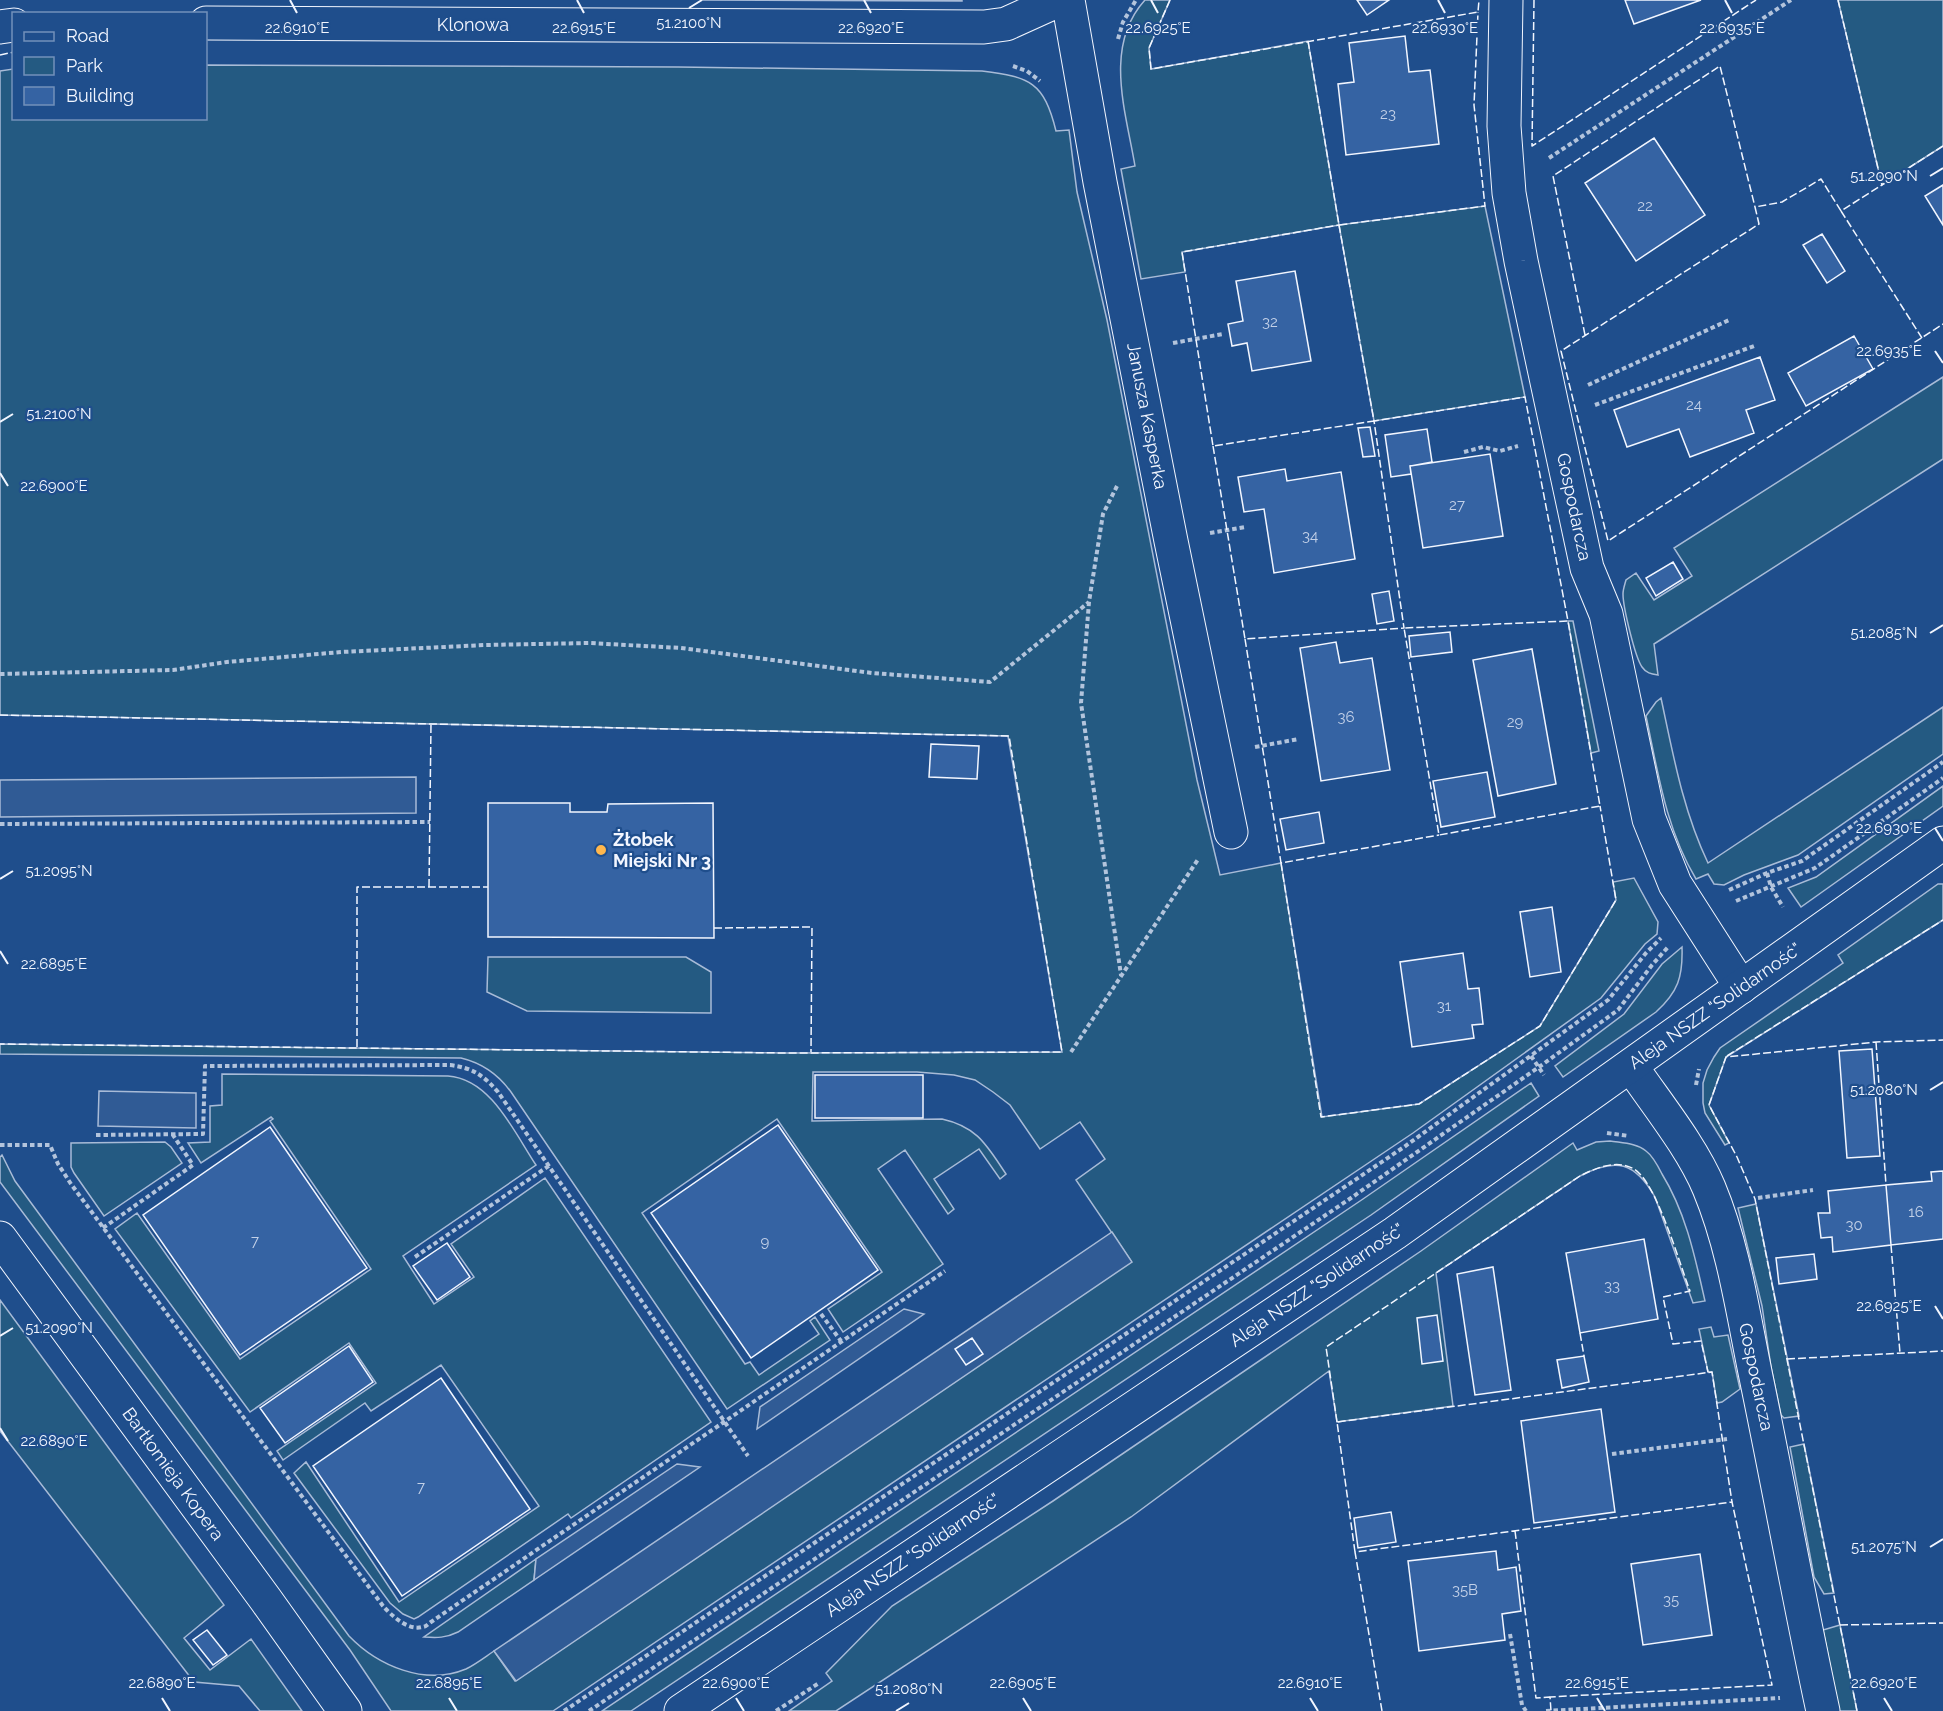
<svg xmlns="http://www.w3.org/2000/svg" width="1943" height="1711" viewBox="0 0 1943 1711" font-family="Raleway,sans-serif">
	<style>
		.green { fill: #245a82; stroke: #a8bbd7; stroke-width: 1.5 }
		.parking { fill: #305b95; stroke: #a8bbd7; stroke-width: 1.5 }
		.building { fill: #3563a3; stroke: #f2f6ff; stroke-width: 1.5 }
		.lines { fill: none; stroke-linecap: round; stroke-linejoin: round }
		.street-casing { stroke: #f2f6ff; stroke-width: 35 }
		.secondary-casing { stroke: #f2f6ff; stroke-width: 35 }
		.path { stroke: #b3c4dc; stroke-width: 4; stroke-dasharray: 4.5 3; stroke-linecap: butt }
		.street { stroke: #1f4e8c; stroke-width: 33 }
		.secondary { stroke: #1f4e8c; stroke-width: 33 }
		.fence { stroke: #f2f6ff; stroke-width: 1.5; stroke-dasharray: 8 3; stroke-linecap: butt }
		.ticks { fill: none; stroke: #f2f6ff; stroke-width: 2 }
		.poi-dot { fill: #ffb74d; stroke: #1f4e8c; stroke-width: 2 }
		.labels { text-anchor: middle; stroke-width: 4.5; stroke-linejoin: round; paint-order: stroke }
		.number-label { font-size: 15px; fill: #c3d1e8 }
		.street-label { font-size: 18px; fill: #f2f6ff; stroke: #1f4e8c }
		.poi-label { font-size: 18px; font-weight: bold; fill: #f2f6ff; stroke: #1f4e8c; text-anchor: start }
		.ticks-label { font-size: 15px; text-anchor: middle; fill: #f2f6ff; stroke: #1f4e8c; stroke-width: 4.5; stroke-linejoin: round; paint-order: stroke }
	</style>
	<rect width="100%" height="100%" fill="#1f4e8c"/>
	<path class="green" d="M1145,0H1170L1149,48L1151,69L1308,41L1339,225L1485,206L1525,397L1374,421L1339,225L1182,252L1185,272L1141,279L1121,169L1135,166C1126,112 1103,46 1145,0Z
		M1838,0H1943V146L1882,185Z
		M206,65L678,67L982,71C1030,77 1044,82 1056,131L1069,130L1077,192L1107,320L1197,780L1220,875L1281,863L1322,1117L1419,1104L1540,1026L1616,900L1613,882L1634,878L1658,922L1657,934L1645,944L1601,998L1413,1133L553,1711H391L350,1650L0,1182V1157L2,1155L15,1181L349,1636C378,1666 425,1686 466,1669C476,1664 485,1657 494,1651L515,1681L1131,1261L1076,1180L1105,1159L1080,1122L1040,1149L1010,1105L993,1092L975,1080L954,1075L917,1072H813L812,1121L942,1119C978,1127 987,1146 1006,1174L1000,1179L979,1149L934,1179L954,1209L948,1214L905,1150L878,1169L943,1264L843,1332L828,1309L882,1272L777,1119L642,1213L745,1364L750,1362L759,1375L819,1334L810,1321L815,1317L830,1340L727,1409L511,1092C498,1074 482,1063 461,1058L0,1054V1044L787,1053L1062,1052L1008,736L0,715V71L13,69L14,118H206Z
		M1943,377V459L1654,644L1658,675C1651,674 1646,673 1642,667C1635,657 1623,607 1623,594C1623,589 1625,584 1626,580L1636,573L1654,600L1692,576L1674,548Z
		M1568,621H1573L1599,751L1591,753Z
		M1661,698C1673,754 1683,811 1708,863L1943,707V754L1798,855L1744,875L1724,885L1714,884L1708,874L1696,879C1666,829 1658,773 1646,716L1656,702Z
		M1943,786V806L1801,907L1788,888L1816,877Z
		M1938,884H1943V920L1726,1057L1709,1105L1729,1143L1725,1145L1705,1113L1703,1103V1083L1707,1070L1714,1057L1720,1048L1843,963L1838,955Z
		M1682,947C1683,977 1678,992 1656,1012L1563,1077L1555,1066L1624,1014L1662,964Z
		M488,957H686L711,972V1013L527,1011L487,992Z
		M222,1074L448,1076C491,1079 514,1132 536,1165L403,1256L434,1304L474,1277L451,1244L545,1178L711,1422L571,1518L568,1514L418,1617L414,1619L403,1614L390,1603L294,1473L306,1462L399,1602L539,1506L441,1365L371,1411L365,1403L283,1460L277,1451L376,1383L349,1343L250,1412L115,1229L137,1213L240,1359L371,1269L270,1121L273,1119L271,1117L201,1163L188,1143L210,1142V1106L222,1105Z
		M1531,1083L1539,1096L1371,1215L631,1711H602L1363,1199Z
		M1610,1141C1622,1143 1637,1143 1646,1151C1653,1156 1658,1166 1662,1174C1686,1213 1695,1257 1705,1301L1693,1303L1655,1197C1635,1162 1616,1157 1580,1176L1436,1273L1453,1406L1337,1422L1329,1371L1131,1517L836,1711H789L832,1681L826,1673L892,1606L1053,1501L1421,1251L1573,1143L1577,1150L1596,1142Z
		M165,1142L171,1147L182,1163L104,1216L74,1173L71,1167V1143Z
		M1756,1204L1799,1416L1784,1418L1781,1415L1771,1367L1762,1306L1738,1208Z
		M0,1300L224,1605L184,1638L210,1670L251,1639L302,1711H260L239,1686L194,1682L0,1431Z
		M1711,1327L1714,1337L1728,1335L1740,1389L1722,1402L1717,1403L1712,1372H1708L1699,1329Z
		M1804,1444L1834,1593L1824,1594L1814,1577L1790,1447Z
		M536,1559L534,1580L458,1632C446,1638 437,1638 424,1637Z
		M1840,1625L1857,1711H1839L1823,1630Z"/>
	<path class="parking" d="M701,0H962V1Z
		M416,777V813L0,817V780Z
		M99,1091L196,1093V1128L98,1126Z
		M1112,1232L1132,1262L516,1681L494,1651Z
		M904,1309L924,1314L757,1429L760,1407Z
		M677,1464L700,1467L534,1580L536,1559Z"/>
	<path class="building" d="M1357,0H1389L1367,15Z
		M1625,0H1701L1634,24Z
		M1405,36L1409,72L1430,70L1439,144L1346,155L1338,84L1354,82L1349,43Z
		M1654,138L1705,215L1636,261L1585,183Z
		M1943,185V225L1925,196Z
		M1822,234L1845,271L1827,283L1803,245Z
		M1295,271L1311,361L1252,371L1247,343L1232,346L1228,324L1243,321L1236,281Z
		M1854,336L1873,369L1806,406L1788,373Z
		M1760,357L1775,400L1746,410L1754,433L1690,457L1679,429L1627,447L1614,410Z
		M1370,427L1375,456L1363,457L1358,428Z
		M1427,429L1432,462L1410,466L1411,474L1391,477L1385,435Z
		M1490,454L1503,536L1423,548L1410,466Z
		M1285,469L1287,481L1341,472L1355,559L1274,573L1264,509L1244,512L1238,477Z
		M1673,562L1683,579L1656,596L1646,578Z
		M1389,591L1394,621L1377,624L1372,594Z
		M1450,632L1452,652L1411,657L1409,636Z
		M1336,642L1340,663L1372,658L1390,770L1321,781L1300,648Z
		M1532,649L1556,784L1498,796L1473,660Z
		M931,744L979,746L977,779L929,777Z
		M1487,772L1495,817L1441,827L1433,781Z
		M488,803H570V812H607L608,804L713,803L714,938L488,937Z
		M1319,812L1324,843L1286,850L1280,819Z
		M1552,907L1561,972L1530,977L1520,912Z
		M1463,953L1468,989L1479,988L1483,1024L1472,1025L1474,1038L1412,1047L1400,962Z
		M1872,1049L1880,1156L1847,1158L1839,1051Z
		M815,1075H923V1118H815Z
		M778,1125L878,1270L751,1358L651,1213Z
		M270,1127L367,1268L240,1355L143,1215Z
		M1943,1171V1239L1891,1245L1886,1185L1932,1181L1931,1172Z
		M1886,1185L1891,1245L1833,1252L1832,1237L1821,1238L1818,1213H1830L1828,1191Z
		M1644,1239L1658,1319L1580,1333L1566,1253Z
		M447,1243L470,1277L437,1300L413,1266Z
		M1814,1254L1817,1279L1779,1284L1776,1258Z
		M1493,1267L1511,1390L1475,1395L1457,1274Z
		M1437,1315L1443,1361L1422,1364L1417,1318Z
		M972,1338L983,1354L966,1365L955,1349Z
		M349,1346L373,1382L285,1443L260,1408Z
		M1584,1356L1589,1382L1562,1388L1557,1360Z
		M441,1378L530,1509L402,1596L313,1466Z
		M1601,1409L1615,1512L1534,1523L1521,1421Z
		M1391,1512L1396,1542L1358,1548L1354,1518Z
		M1496,1551L1498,1570L1516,1567L1521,1611L1502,1614L1505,1640L1419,1651L1408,1561Z
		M1700,1554L1712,1635L1643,1645L1631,1564Z
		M207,1630L227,1655L213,1665L193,1640Z"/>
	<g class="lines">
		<defs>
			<path id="street" d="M1068,0L1100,182L1171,541L1231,832
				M1506,0L1504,126L1509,193L1521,261L1587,568L1606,614L1649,819L1675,884L1741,987
				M206,23L984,27L1006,24L1059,0
				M0,27L14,25
				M1631,1066C1656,1103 1692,1147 1709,1188C1734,1248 1743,1314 1756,1377C1779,1488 1799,1600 1823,1711
				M0,1238L266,1600L345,1711"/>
			<path id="secondary" d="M681,1711L1395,1233L1943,843"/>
		</defs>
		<use href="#street" class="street-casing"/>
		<use href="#secondary" class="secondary-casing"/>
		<path class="path" d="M1118,39L1123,22L1136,0
			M1013,66L1027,71L1040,81
			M1549,158L1791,0
			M1173,343L1223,334
			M1588,385L1729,320
			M1595,405L1754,346
			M1464,452L1483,447L1500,451L1518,446
			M1117,486L1103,514L1089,602L1081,703L1121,975
			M1210,533L1245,527
			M0,674L173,670L227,662L341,652L485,645L590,643L681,648L872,673L990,682L1089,602
			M1255,747L1299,739
			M0,824L430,822
			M1767,873L1771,887L1783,907
			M1729,890L1767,873L1802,861L1943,762
			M1736,901L1815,868L1943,778
			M1071,1052L1199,858
			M1531,1056L1544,1075
			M1696,1085L1699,1069
			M1607,1133L1629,1136
			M96,1135L203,1134L205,1066L450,1065C473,1068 483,1075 498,1092L748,1456
			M0,1145H50L58,1164L71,1184L383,1606C391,1615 408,1631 422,1627C426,1627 428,1624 431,1622L945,1271
			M1758,1198L1813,1190
			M103,1228L193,1165L173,1135
			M415,1257L550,1165
			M821,1314L841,1341
			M1612,1454L1727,1439
			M1510,1634L1522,1705L1526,1711
			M564,1711L1404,1147L1608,1000L1646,953L1661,938
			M589,1711L1351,1198L1539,1067L1618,1010L1652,965L1668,947
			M776,1711L819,1683
			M1546,1711L1780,1698"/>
		<use href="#street" class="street"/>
		<use href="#secondary" class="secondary"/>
		<path class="fence" d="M1170,0L1149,48L1151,69L1478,12L1479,0
			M1534,0L1532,146L1756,0
			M1838,0L1882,185
			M1308,41L1339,225L1485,206L1474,105L1478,12
			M0,55L14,52
			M1943,146L1841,211L1821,179L1782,202L1755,207L1759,224L1561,351L1608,541L1943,324
			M1841,211L1922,338
			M1339,225L1374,421L1213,446L1182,252Z
			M1585,335L1553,176L1720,66L1755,207
			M1213,446L1245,639L1404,628L1374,421L1525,397L1568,621L1404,628L1439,835L1600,806L1568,621
			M1245,639L1281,863L1439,835
			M0,715L1009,736L1062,1052L787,1053L0,1044
			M1281,863L1321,1117L1419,1104L1540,1026L1616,900L1600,806
			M429,887L431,724
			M714,928L812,927L811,1052
			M1876,1042L1886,1185
			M357,1047V887H488
			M1727,1056L1943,920
			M1891,1245L1900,1353
			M1580,1333L1584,1356
			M1787,1359L1943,1351
			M1337,1422L1326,1347L1580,1176C1596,1168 1616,1159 1634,1169C1656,1181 1680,1265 1690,1291L1663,1297L1673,1344L1701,1341L1708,1372
			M1515,1531L1536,1698L1550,1697
			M1355,1552L1337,1422L1712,1372L1732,1502L1772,1685L1550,1697L1551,1711
			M1840,1625L1943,1623
			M1382,1711L1355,1552L1732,1502
			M1857,1711L1755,1199L1737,1157L1709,1105L1726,1057L1876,1042L1943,1040"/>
	</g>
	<path class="ticks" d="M290,0L297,13M577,0L584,13M864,0L871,13M1151,0L1158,13M1438,0L1445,13M1725,0L1732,13M689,8L702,0M1930,176L1943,168M1935,351L1943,363M0,422L13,414M0,473L8,486M1930,633L1943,625M1935,828L1943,841M0,879L13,871M0,951L8,964M1930,1090L1943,1082M1935,1306L1943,1319M0,1336L13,1328M0,1428L8,1441M1930,1547L1943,1539M162,1698L170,1711M449,1698L457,1711M736,1698L744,1711M1023,1698L1031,1711M1310,1698L1318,1711M1597,1698L1605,1711M1884,1698L1892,1711M896,1711L909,1703"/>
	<circle class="poi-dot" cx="601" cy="850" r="6"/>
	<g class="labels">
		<g class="number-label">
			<text x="1388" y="119">23</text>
			<text x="1645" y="211">22</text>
			<text x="1270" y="327">32</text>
			<text x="1694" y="410">24</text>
			<text x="1457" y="510">27</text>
			<text x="1310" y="541">34</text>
			<text x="1346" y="722">36</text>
			<text x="1515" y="727">29</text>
			<text x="1444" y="1011">31</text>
			<text x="1916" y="1217">16</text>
			<text x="1854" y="1230">30</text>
			<text x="255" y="1246">7</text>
			<text x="765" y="1247">9</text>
			<text x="1612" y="1291">33</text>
			<text x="421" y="1492">7</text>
			<text x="1465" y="1595">35B</text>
			<text x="1671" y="1605">35</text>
		</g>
		<g class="street-label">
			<text x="473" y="31">Klonowa</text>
			<text transform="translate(1147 416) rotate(79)" y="6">Janusza Kasperka</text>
			<text transform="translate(1574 507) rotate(78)" y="6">Gospodarcza</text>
			<text transform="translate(1715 1006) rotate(-35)" y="6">Aleja NSZZ "Solidarność"</text>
			<text transform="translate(1317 1285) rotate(-34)" y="6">Aleja NSZZ "Solidarność"</text>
			<text transform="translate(1756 1377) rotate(78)" y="6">Gospodarcza</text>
			<text transform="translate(173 1474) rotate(54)" y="6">Bartłomieja Kopera</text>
			<text transform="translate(913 1555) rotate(-34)" y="6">Aleja NSZZ "Solidarność"</text>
		</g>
		<g class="poi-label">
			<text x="613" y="846">Żłobek<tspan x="613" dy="21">Miejski Nr 3</tspan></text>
		</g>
	</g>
	<g class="ticks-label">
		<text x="689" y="28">51.2100°N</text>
		<text x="584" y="33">22.6915°E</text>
		<text x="297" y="33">22.6910°E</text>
		<text x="871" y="33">22.6920°E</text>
		<text x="1158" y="33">22.6925°E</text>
		<text x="1445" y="33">22.6930°E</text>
		<text x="1732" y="33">22.6935°E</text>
		<text x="1884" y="181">51.2090°N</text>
		<text x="1889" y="356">22.6935°E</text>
		<text x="59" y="419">51.2100°N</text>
		<text x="54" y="491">22.6900°E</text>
		<text x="1884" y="638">51.2085°N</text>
		<text x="1889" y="833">22.6930°E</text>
		<text x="59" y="876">51.2095°N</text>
		<text x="54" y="969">22.6895°E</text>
		<text x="1884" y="1095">51.2080°N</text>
		<text x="1889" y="1311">22.6925°E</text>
		<text x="59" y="1333">51.2090°N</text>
		<text x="54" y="1446">22.6890°E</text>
		<text x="1884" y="1552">51.2075°N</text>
		<text x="162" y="1688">22.6890°E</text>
		<text x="449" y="1688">22.6895°E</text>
		<text x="736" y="1688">22.6900°E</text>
		<text x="1023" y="1688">22.6905°E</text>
		<text x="1310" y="1688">22.6910°E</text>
		<text x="1597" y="1688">22.6915°E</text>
		<text x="1884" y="1688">22.6920°E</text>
		<text x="909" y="1694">51.2080°N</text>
	</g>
	<rect x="12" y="12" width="195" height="108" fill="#1f4e8c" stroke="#7391ba" stroke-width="1.5"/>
	<rect x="24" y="32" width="30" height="9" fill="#1f4e8c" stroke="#7391ba" stroke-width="1.5"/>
	<text x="66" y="42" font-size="18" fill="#f2f6ff">Road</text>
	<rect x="24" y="57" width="30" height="18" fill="#245a82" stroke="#7391ba" stroke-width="1.5"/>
	<text x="66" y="72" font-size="18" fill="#f2f6ff">Park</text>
	<rect x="24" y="87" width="30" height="18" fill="#3563a3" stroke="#7391ba" stroke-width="1.5"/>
	<text x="66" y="102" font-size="18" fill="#f2f6ff">Building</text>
</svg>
